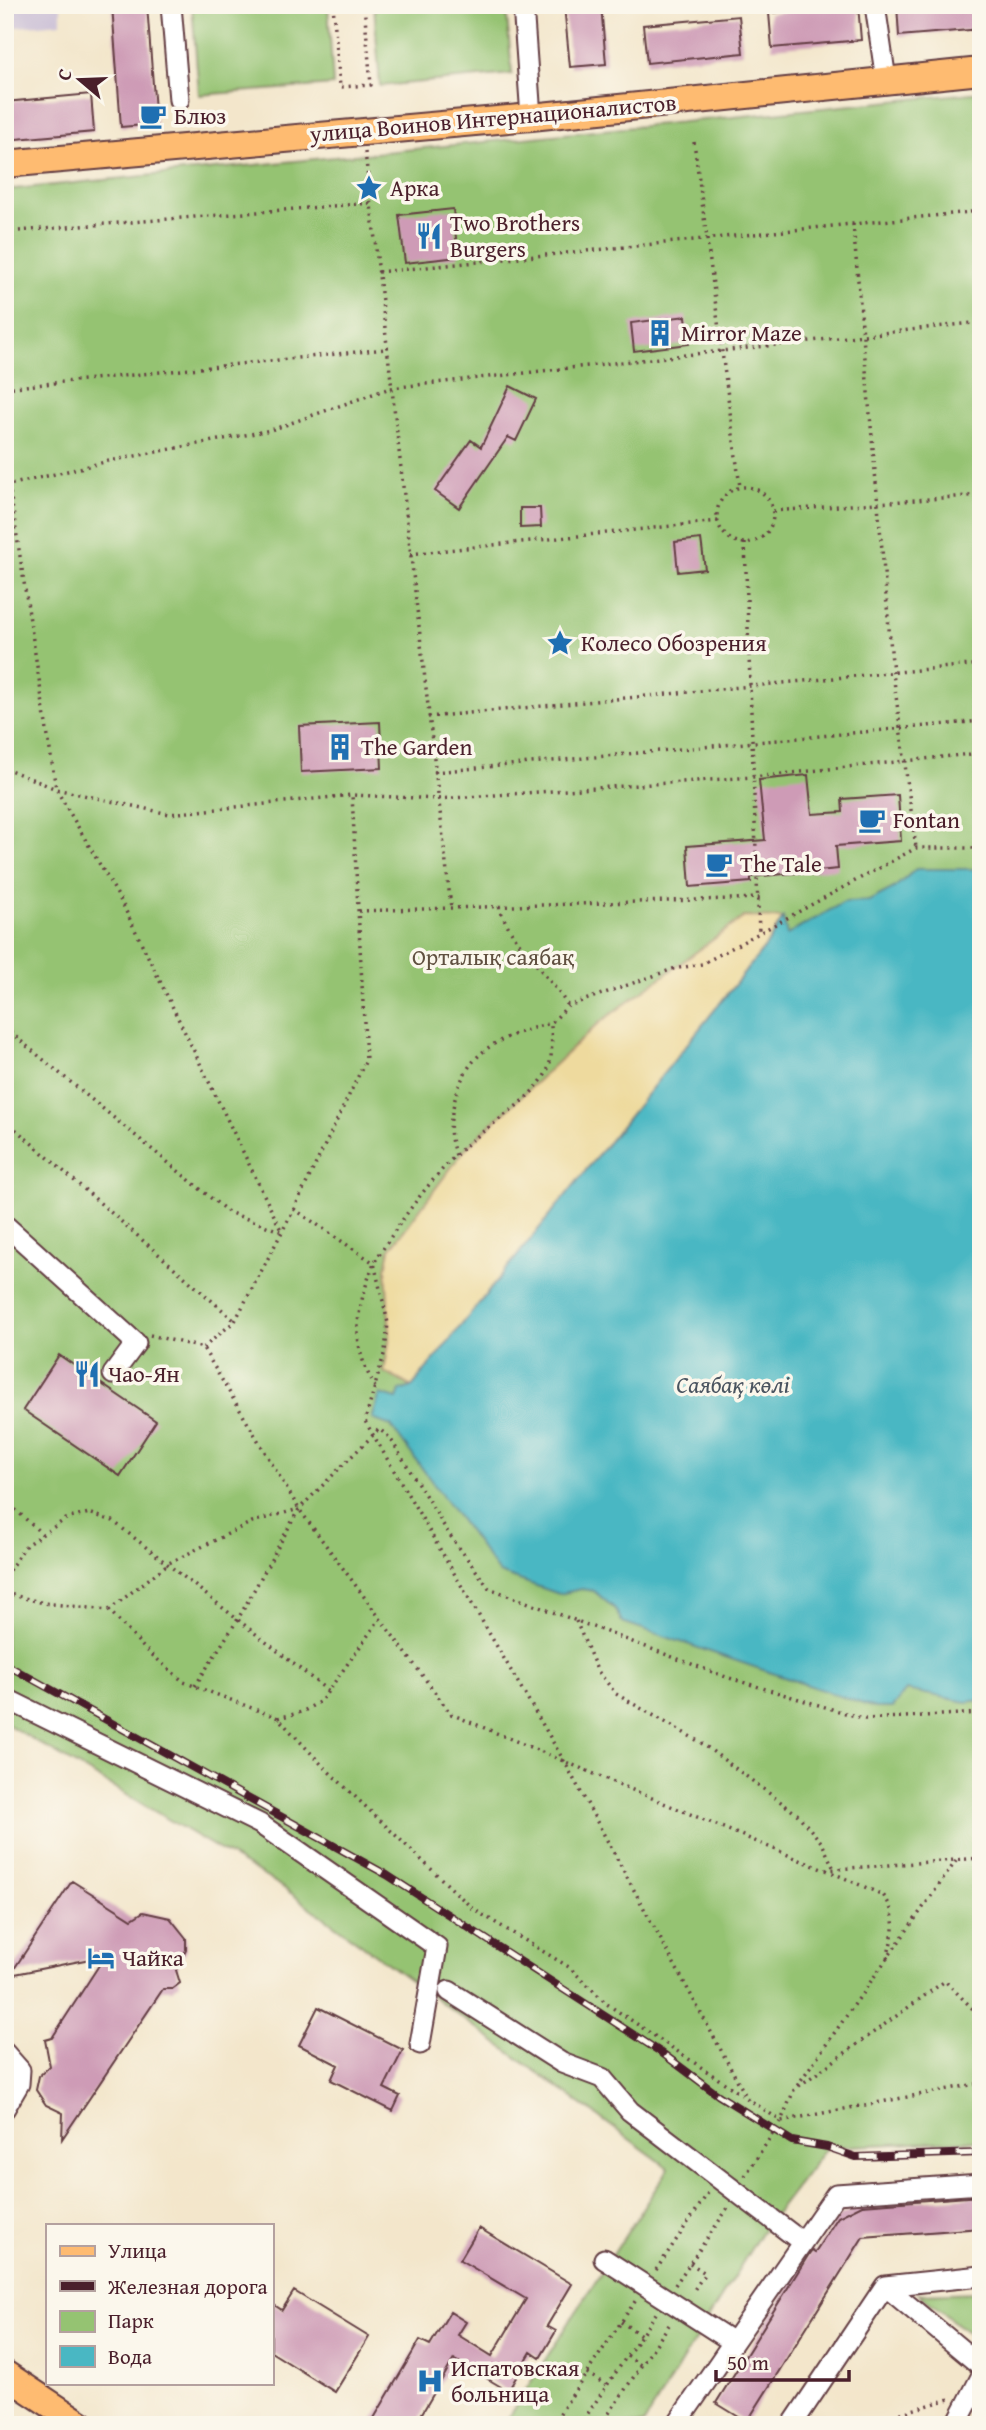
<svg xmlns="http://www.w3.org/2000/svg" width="986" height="2430" viewBox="0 0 986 2430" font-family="'Gentium Book Plus',serif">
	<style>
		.industrial { fill: #cabfd6 }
		.green { fill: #95c372; stroke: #70714e; stroke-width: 2 }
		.sand { fill: #eeda9e; stroke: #9c7c64; stroke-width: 2 }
		.water { fill: #49b7c3; stroke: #4a6b77; stroke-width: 2 }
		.building { fill: #ce9bb6 }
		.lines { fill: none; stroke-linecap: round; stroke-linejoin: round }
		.minor-casing { stroke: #633d43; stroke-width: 23 }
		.major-casing { stroke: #633d43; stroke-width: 30 }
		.path { stroke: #633d43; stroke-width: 3.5; stroke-dasharray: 2 5; stroke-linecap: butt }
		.minor { stroke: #fff; stroke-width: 19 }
		.major { stroke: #febb71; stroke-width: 26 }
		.rail-casing { stroke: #4a1f2b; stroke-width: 8 }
		.rail { stroke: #fbf7ec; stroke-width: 5; stroke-dasharray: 16; stroke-linecap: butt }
		.labels { text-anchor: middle; stroke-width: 7; stroke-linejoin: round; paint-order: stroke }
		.poi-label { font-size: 23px; fill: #4a1f2b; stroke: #fbf7ec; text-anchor: start }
		.street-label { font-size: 23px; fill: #4a1f2b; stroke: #fbf7ec }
		.park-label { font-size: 23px; fill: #605040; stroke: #fbf7ec }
		.water-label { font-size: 24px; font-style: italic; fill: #4a5460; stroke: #fbf7ec }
	</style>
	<rect width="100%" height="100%" fill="#fbf7ec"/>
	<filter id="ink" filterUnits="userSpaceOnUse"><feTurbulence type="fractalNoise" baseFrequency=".0143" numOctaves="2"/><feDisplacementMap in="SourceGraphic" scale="14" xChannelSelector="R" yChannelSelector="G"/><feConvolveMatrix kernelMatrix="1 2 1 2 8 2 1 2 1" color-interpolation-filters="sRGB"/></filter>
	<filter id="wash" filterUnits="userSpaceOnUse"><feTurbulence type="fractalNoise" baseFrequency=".00686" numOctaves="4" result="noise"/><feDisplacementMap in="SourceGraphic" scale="28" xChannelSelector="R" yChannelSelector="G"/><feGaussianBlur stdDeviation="1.57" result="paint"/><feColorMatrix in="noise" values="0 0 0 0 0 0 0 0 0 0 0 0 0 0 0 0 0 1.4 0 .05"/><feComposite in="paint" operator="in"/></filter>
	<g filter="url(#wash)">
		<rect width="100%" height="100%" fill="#f3e6cb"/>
		<path class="industrial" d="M5,5H61V23L5,28Z"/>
		<path class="green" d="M192,5H328L333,85L199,95Z
			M374,5H506L512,74L380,86Z
			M981,92V2140L827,2147L760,2234L643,2425H503L669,2168L281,1886L5,1723V190Z
			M981,2292V2343L919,2294Z"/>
		<path class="sand" d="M744,917L783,918L766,946L412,1387L384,1372L390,1335L386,1268L390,1249L466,1148L599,1023Z"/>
		<path class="water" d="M916,869H981V1700L966,1702L906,1690L892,1708H875L622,1622L615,1609L594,1591L581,1589L559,1594L499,1573L391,1426L372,1419L380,1394L397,1399L400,1391L412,1387L766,946L783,918L787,935L844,902L869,901L894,888Z"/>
		<g id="blocks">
			<path class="building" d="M112,5H147L156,124L121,127Z
				M564,5H601L606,64L570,67Z
				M858,5L861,40L772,48L769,13Z
				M897,5H981V29L899,36Z
				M739,16L743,53L647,63L643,25Z
				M91,94L94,132L5,140V102Z
				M453,209L458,257L405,263L399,215Z
				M686,316L689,344L634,351L631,323Z
				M510,386L536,399L516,441L508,437L459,508L435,491L471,440L481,447Z
				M520,508H540L541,527L520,528Z
				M701,539L705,569L678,572L675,542Z
				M380,722L382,768L301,772L299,726Z
				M808,775L812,814L843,812L842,799L898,795L901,841L836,846L838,869L751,877V882L690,887L687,846L765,840L759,780Z
				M59,1355L156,1421L120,1476L23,1410Z
				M72,1881L132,1919L143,1912L170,1918L186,1938V1950L176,1970L180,1983L172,1989H163L62,2139L63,2113L46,2105L36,2090L39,2076L50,2066L45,2040L52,2038L105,1956L10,1975Z
				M318,2007L403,2050L384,2088L400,2096L393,2111L331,2080L338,2065L299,2045Z
				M981,2196V2228L863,2237L747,2422L716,2403L809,2254L812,2250L815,2252L838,2217L862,2205Z
				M479,2228L572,2284L547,2326L556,2331L540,2358L531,2352L508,2391L454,2359L415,2425H370L420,2340L430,2345L450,2312L466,2322L458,2335L492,2356L526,2299L460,2260Z
				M294,2291L369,2337L335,2392L271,2352V2303L282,2310Z"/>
		</g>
	</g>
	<g filter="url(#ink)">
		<use href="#blocks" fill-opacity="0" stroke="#633d43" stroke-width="2"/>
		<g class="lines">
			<defs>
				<path id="minor" d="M171,5L179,100
					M523,5L531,117
					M875,5L886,80
					M5,1225L136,1343L113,1374
					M5,1698L260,1824L437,1947L420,2044
					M449,1991L562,2063L602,2078L630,2111L802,2242
					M5,2053L20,2070L19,2084L5,2108
					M604,2259L733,2342
					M885,2286L981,2366
					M676,2425L836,2194L981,2184
					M792,2425L885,2286L981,2276
					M956,2425L981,2377"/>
				<path id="major" d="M5,164L531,117L981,71
					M5,2374L82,2425"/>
			</defs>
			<use href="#minor" class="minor-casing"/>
			<use href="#major" class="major-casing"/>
			<path class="path" d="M333,5L340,87L371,85L364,5
				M694,142L740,487
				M365,152L451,908
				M853,224L893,673L916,848
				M5,232L371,203
				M378,272L981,211
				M5,388L9,485L56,789L121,901L282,1232
				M5,388L386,349
				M5,486L109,461L271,430L390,388L981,322
				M717 515a28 28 0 1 1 56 0a28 28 0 1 1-56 0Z
				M773,511L981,495
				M745,543L759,934
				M410,554L718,521
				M428,717L981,664
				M5,768L56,789L169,814L352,795L438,799L753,777L981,753
				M434,772L981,721
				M499,906C511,943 546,971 568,1006
				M359,911L760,898
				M5,1028L228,1212L280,1231
				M5,1120L235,1321
				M456,1155C449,1139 449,1125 453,1108C464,1050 499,1037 551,1023
				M294,1209L374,1263C356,1311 349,1341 375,1387
				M150,1335L203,1348L299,1509L451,1714L824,1870L981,1858
				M203,1348L235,1321L294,1209L366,1060L352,795
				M5,1500L42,1534
				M5,1576L26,1545L66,1519L89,1513L113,1521L328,1691
				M5,1593L44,1603L109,1610L144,1648L184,1682L278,1718L323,1766L473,1909L569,1967L607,2004L781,2121L981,2083
				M109,1610L169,1563L252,1522L299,1509
				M576,1621L597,1670L616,1694L700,1742L797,1814L822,1843L834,1869
				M195,1686L238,1619L299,1509L379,1429L390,1438L449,1534L489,1588L726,1677L865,1719L981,1713
				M278,1718L302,1712L321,1701L379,1620
				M826,1870L883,1895C899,1915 893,1935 887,1958
				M799,2086L945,1981L981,2017
				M748,2100L564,1761L365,1421L385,1351L388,1323L374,1263C399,1223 426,1184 460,1151C484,1127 533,1101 547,1071C554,1056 551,1038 551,1023L568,1006L673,969L702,964L916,848H981
				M745,2176L781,2121L794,2090L956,1861
				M690,2263L705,2273L692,2293
				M656,2270L708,2193
				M675,2285L728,2208
				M621,2322L641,2335
				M627,2356L642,2366
				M587,2373L606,2385
				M558,2416L572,2425
				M552,2425L636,2300
				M580,2425L657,2312
				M601,2425L671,2322
				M860,2425L950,2399"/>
			<use href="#minor" class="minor"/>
			<use href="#major" class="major"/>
			<defs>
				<path id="rail" d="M5,1664L387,1875L662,2053L718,2095L792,2141L827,2147L856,2157L981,2153"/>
			</defs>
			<use href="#rail" class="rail-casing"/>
			<use href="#rail" class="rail"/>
		</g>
	</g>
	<defs>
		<symbol id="cafe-bare" viewBox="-9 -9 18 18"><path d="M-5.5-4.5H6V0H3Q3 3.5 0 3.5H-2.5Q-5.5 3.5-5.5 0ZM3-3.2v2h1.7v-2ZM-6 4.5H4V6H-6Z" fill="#1f6fb2" stroke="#fbf7ec" stroke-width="2.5" paint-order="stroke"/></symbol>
		<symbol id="sight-bare" viewBox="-9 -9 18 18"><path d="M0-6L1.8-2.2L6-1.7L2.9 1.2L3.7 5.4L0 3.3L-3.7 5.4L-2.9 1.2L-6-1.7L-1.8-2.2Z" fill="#1f6fb2" stroke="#fbf7ec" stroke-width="2.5" paint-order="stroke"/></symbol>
		<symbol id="restaurant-bare" viewBox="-9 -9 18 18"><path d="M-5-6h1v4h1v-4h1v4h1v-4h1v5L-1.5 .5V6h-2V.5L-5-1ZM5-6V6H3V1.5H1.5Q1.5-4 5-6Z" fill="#1f6fb2" stroke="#fbf7ec" stroke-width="2.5" paint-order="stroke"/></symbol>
		<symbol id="building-bare" viewBox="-9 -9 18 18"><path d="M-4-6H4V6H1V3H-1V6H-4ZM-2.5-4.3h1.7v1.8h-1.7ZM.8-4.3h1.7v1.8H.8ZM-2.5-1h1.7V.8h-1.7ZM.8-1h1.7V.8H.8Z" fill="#1f6fb2" stroke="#fbf7ec" stroke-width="2.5" paint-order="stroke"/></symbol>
		<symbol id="hotel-bare" viewBox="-9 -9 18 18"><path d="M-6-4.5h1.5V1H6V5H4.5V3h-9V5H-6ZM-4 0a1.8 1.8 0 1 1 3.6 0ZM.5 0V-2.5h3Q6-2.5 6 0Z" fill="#1f6fb2" stroke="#fbf7ec" stroke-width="2.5" paint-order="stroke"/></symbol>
		<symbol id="hospital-bare" viewBox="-9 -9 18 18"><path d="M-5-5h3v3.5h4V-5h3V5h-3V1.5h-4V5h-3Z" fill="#1f6fb2" stroke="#fbf7ec" stroke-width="2.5" paint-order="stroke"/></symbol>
	</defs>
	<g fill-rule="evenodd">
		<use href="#cafe-bare" x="134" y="97" width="38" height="38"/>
		<use href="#sight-bare" x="350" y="169" width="38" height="38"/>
		<use href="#restaurant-bare" x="410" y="217" width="38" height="38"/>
		<use href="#building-bare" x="641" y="314" width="38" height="38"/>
		<use href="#sight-bare" x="541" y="624" width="38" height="38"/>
		<use href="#building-bare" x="321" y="728" width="38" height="38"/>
		<use href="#cafe-bare" x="853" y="801" width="38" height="38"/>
		<use href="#cafe-bare" x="700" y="845" width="38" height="38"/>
		<use href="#restaurant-bare" x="68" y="1355" width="38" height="38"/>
		<use href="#hotel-bare" x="82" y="1939" width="38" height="38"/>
		<use href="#hospital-bare" x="411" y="2362" width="38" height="38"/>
	</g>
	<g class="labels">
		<g class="poi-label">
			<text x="174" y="124">Блюз</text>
			<text x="390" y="196">Арка</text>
			<text x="450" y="231">Two Brothers<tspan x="450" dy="26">Burgers</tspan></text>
			<text x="681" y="341">Mirror Maze</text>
			<text x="581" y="651">Колесо Обозрения</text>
			<text x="361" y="755">The Garden</text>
			<text x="893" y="828">Fontan</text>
			<text x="740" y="872">The Tale</text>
			<text x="108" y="1382">Чао-Ян</text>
			<text x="122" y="1966">Чайка</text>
			<text x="451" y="2376">Испатовская<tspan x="451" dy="26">больница</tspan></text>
		</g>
		<g class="street-label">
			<text transform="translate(493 118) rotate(-5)" y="8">улица Воинов Интернационалистов</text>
		</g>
		<g class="park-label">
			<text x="493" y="965">Орталық саябақ</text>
		</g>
		<g class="water-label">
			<text x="733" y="1393">Саябақ көлі</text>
		</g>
	</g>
	<rect width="986" height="2430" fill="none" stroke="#fbf7ec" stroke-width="28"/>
	<rect x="46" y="2224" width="228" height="161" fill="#fbf7ec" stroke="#b4a19f" stroke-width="2"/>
	<rect x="60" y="2246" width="35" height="10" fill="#febb71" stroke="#b4a19f" stroke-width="2"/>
	<text x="108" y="2258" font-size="21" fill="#4a1f2b">Улица</text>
	<rect x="60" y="2281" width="35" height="10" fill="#4a1f2b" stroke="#b4a19f" stroke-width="2"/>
	<text x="108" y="2294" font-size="21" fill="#4a1f2b">Железная дорога</text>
	<rect x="60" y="2311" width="35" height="21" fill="#95c372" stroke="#b4a19f" stroke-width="2"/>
	<text x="108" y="2328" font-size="21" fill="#4a1f2b">Парк</text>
	<rect x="60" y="2346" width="35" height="21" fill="#49b7c3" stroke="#b4a19f" stroke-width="2"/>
	<text x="108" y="2364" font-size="21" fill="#4a1f2b">Вода</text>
	<g transform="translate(80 80) rotate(289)" stroke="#fbf7ec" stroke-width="5" paint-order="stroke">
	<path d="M0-5L12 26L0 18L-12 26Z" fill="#4a1f2b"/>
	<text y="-10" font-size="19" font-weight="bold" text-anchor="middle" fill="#4a1f2b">С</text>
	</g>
	<path d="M716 2370v10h133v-10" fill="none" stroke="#4a1f2b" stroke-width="3.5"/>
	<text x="727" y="2370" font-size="21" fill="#4a1f2b" stroke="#fbf7ec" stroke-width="5" paint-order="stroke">50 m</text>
</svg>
